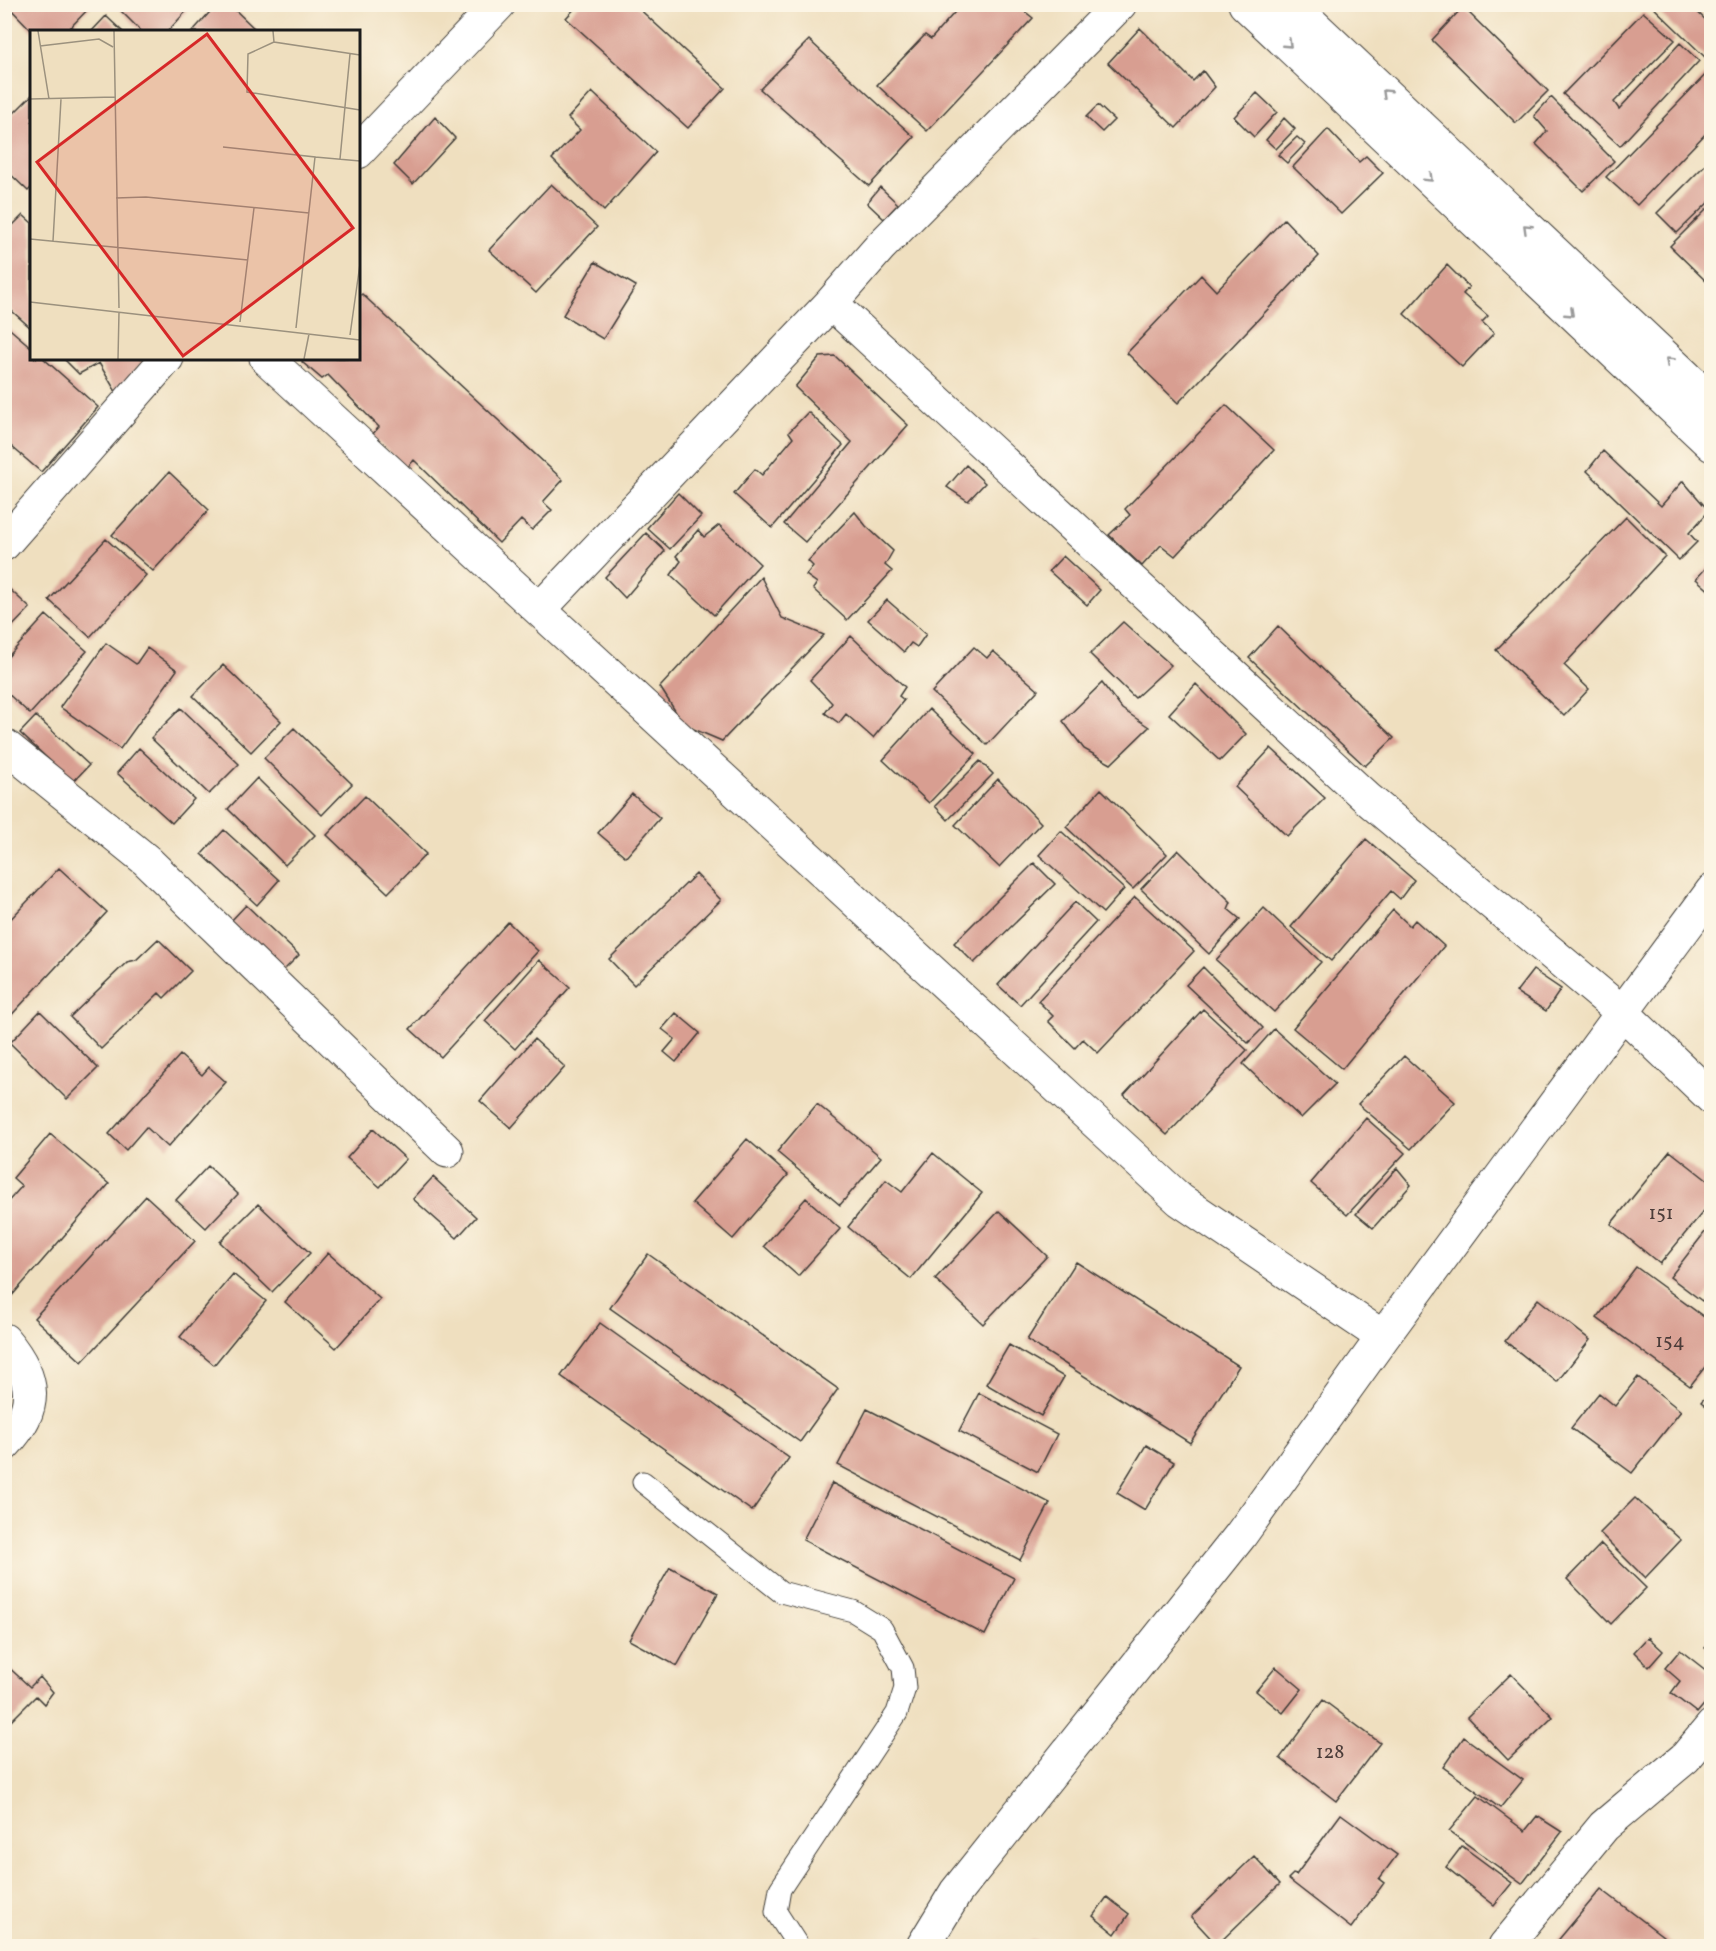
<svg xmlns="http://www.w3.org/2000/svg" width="1716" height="1951" viewBox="0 0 1716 1951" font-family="Vollkorn,serif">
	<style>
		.building { fill: #d89e91 }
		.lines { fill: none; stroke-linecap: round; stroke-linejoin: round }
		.lane-casing { stroke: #3c3934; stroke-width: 23 }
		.street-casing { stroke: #3c3934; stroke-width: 35 }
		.secondary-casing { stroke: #3c3934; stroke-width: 35 }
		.lane { stroke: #fff; stroke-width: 21 }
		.street { stroke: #fff; stroke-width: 33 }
		.secondary { stroke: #fff; stroke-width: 33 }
		.oneway { stroke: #999 }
		.labels { text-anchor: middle; stroke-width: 4.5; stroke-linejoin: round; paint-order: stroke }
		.number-label { font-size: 20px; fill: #4b3c39 }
		.inset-road { fill: none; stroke: #9b917e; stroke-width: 1.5 }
		.view { fill: #d62828; fill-opacity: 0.15; stroke: #d62828; stroke-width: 3 }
		.inset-edge { fill: none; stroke: #1c1c1c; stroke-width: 3 }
	</style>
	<rect width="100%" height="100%" fill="#fcf5e5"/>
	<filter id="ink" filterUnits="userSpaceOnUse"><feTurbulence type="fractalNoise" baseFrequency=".0167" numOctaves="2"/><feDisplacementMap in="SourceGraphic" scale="12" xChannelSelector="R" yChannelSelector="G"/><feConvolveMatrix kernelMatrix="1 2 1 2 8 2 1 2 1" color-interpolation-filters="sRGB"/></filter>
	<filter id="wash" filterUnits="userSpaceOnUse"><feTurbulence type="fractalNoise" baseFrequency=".008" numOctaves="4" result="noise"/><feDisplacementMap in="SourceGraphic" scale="24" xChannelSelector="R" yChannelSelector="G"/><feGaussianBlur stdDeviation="1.35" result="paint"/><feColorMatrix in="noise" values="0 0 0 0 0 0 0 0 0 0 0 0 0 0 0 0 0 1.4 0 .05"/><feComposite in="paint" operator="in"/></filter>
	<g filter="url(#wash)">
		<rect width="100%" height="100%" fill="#efdfbf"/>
		<g id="blocks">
			<path class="building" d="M6,4H93L66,32H33Z
				M114,4H193L167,32H142Z
				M217,4H229L258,32H192Z
				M579,4H634L725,88L688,128L566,18Z
				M962,4H1027L1023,10L1033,18L927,131L877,85L925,35L931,39Z
				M1650,4H1689L1712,26V54L1707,59Z
				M1463,7L1548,91L1516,123L1432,40Z
				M1643,12L1675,40L1614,102L1619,109L1680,43L1699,61L1620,146L1563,94Z
				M106,16L123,32H91Z
				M1140,28L1193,81L1203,71L1215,87L1176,128L1108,63Z
				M809,40L914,137L869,186L760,89Z
				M1712,68V127L1637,205L1606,177Z
				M592,92L656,152L604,211L552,159L580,130L568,118Z
				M1257,93L1277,112L1254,137L1234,117Z
				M32,95V187L28,191L4,168V123Z
				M1551,97L1614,161L1583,191L1536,144L1547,131L1534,116Z
				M1098,105L1114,120L1102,132L1086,117Z
				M435,117L455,138L413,184L394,165Z
				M1284,118L1295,129L1276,149L1266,140Z
				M1328,129L1359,162L1366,156L1383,173L1341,214L1293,167Z
				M1297,137L1305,144L1287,163L1278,155Z
				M1712,158V199L1677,233L1657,213Z
				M551,184L597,227L536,293L489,250Z
				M880,187L898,204L884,219L867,203Z
				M1712,204V287L1670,246Z
				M23,215L32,223V329L4,304V234Z
				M1284,219L1319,256L1178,403L1127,353L1201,275L1216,291Z
				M595,262L636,286L603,339L563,315Z
				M1447,265L1469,287L1463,294L1488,316L1482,322L1494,333L1462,367L1404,314Z
				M362,294L563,480L543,502L552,510L532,530L521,520L499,543L414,460L407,468L371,436L379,427L328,375L322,379L302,362L303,358H358V297Z
				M4,324L32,348V358H43L98,407L41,472L4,440Z
				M835,356L908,425L805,542L784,524L852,442L795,387L820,357Z
				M63,358H147L116,392L99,363L79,374Z
				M1226,405L1274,450L1175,556L1161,545L1142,566L1109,535L1130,515L1125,509Z
				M808,412L843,445L772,528L734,494L755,469L762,475L793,438L789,432Z
				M1603,451L1661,506L1683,481L1709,511L1689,533L1697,542L1679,560L1587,471Z
				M966,465L985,483L968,501L947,487Z
				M169,472L209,510L153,571L112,535Z
				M678,493L701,516L670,549L647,528Z
				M855,512L866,526L893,551L885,565L892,571L847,620L813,589L817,583L806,575L813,566L808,561Z
				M1626,517L1665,556L1564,665L1589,689L1564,716L1496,650Z
				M719,525L760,564L714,615L671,575L681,561L676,556L698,530L704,537Z
				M646,533L665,551L625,598L605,577Z
				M106,539L146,575L90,637L49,600Z
				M1063,556L1100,590L1087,605L1049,571Z
				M1712,561V593L1696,579Z
				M761,577L782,618L824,635L722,741L684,725L660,687Z
				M4,584L30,608L4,635Z
				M887,600L926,634L917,647L911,643L904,652L868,620Z
				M46,615L87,651L30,714L4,690V661Z
				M1123,622L1171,665L1135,698L1090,654Z
				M1278,626L1394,738L1365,766L1249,658Z
				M851,636L905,687L899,696L904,700L873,738L846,714L839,723L825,713L832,703L810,680Z
				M106,643L136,664L147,648L177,670L120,749L60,707Z
				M974,647L987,658L993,651L1038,690L987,745L932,692Z
				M223,665L281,721L251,752L193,696Z
				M1102,683L1122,709L1149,727L1111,764L1084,749L1063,721Z
				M1196,684L1246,734L1220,761L1169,714Z
				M181,708L239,764L209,794L151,738Z
				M929,709L976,754L929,803L883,760Z
				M36,716L89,765L73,782L20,733Z
				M294,728L352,784L322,815L264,758Z
				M139,748L194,799L172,823L117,773Z
				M1271,748L1325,798L1287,836L1235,787Z
				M980,761L993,774L948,820L935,806Z
				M257,778L315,835L285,865L228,809Z
				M998,779L1041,823L999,867L955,825Z
				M1101,789L1167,854L1133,889L1066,827Z
				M632,794L660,818L626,857L598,833Z
				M365,796L426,854L388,893L327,835Z
				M224,830L279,880L257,905L202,854Z
				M1061,831L1124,889L1103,913L1039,855Z
				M1366,839L1414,880L1400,899L1391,891L1331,961L1291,927Z
				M1178,850L1231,902L1228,909L1240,919L1209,954L1141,889Z
				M1034,863L1055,884L974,963L954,943Z
				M59,868L107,912L4,1023V926Z
				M696,874L721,900L634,985L609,959Z
				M1135,897L1194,951L1098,1053L1083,1039L1075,1048L1048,1021L1053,1016L1038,1001Z
				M1075,902L1096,922L1020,1005L998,985Z
				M246,905L299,955L283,971L230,922Z
				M1264,908L1321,962L1274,1012L1216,960Z
				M1393,910L1410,926L1415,920L1444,946L1342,1069L1293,1028Z
				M508,922L538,951L441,1057L410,1029Z
				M158,939L191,971L164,998L159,993L101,1049L70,1017L127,962L136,960Z
				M539,960L570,987L515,1049L485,1021Z
				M1203,967L1263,1028L1248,1043L1186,985Z
				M1533,970L1561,989L1546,1011L1516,992Z
				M1203,1009L1247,1050L1167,1135L1124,1095Z
				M40,1011L98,1068L67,1099L10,1043Z
				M676,1013L700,1033L676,1062L664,1052L675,1039L662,1029Z
				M1274,1029L1335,1084L1301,1118L1243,1064Z
				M534,1039L565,1067L511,1128L480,1101Z
				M180,1055L202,1075L209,1067L226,1082L168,1147L146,1127L126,1150L109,1134Z
				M1404,1056L1455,1102L1411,1149L1358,1104Z
				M817,1104L881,1157L840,1205L777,1152Z
				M1366,1118L1405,1153L1347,1215L1311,1183Z
				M373,1129L406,1159L380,1187L347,1158Z
				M50,1134L109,1184L10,1298L4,1293V1206L22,1186L13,1178Z
				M747,1139L788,1175L733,1239L692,1203Z
				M1670,1151L1712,1184V1201L1660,1264L1611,1224Z
				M933,1153L982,1193L911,1279L848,1227L886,1180L902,1192Z
				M208,1166L238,1194L206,1228L176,1200Z
				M1397,1168L1411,1185L1373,1228L1356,1214Z
				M433,1177L476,1217L457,1238L413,1199Z
				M146,1196L195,1241L82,1362L34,1318Z
				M806,1198L840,1229L798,1276L764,1246Z
				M258,1204L310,1253L272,1292L220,1242Z
				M999,1211L1047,1256L983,1324L935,1279Z
				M1712,1223V1289L1702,1301L1670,1277Z
				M328,1253L380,1299L336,1348L285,1302Z
				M648,1254L838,1389L800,1442L610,1308Z
				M1076,1262L1239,1366L1190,1443L1027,1340Z
				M1636,1267L1712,1323V1358L1690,1386L1597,1318Z
				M233,1274L266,1301L214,1365L180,1337Z
				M1538,1299L1590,1340L1557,1382L1505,1341Z
				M600,1323L789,1458L752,1511L561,1376Z
				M1009,1345L1064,1377L1041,1416L986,1384Z
				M1638,1377L1681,1411L1632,1473L1571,1428L1599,1393L1615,1406Z
				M1712,1390V1411L1701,1402Z
				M979,1393L1057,1434L1038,1472L959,1431Z
				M867,1409L1050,1503L1020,1560L838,1465Z
				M1146,1445L1174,1462L1145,1510L1117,1493Z
				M832,1483L1014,1578L985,1635L803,1540Z
				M1635,1498L1681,1540L1645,1578L1600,1533Z
				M1601,1544L1646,1588L1611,1624L1567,1579Z
				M670,1567L718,1593L677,1666L629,1640Z
				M1648,1637L1663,1651L1649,1667L1634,1652Z
				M1712,1641V1653L1705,1648Z
				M1680,1650L1712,1675V1695L1697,1713L1671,1693L1680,1681L1665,1668Z
				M4,1663L30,1687L40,1677L53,1692L44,1704L36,1696L4,1728Z
				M1276,1667L1302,1689L1283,1713L1256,1691Z
				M1511,1674L1553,1717L1508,1760L1467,1717Z
				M1323,1700L1380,1743L1336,1801L1280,1758Z
				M1464,1737L1523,1780L1500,1808L1443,1767Z
				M1478,1796L1525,1831L1537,1816L1562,1832L1522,1884L1449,1831Z
				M1341,1814L1397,1855L1379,1879L1384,1883L1351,1928L1288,1879L1293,1874L1296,1875Z
				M1462,1846L1512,1883L1494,1905L1446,1867Z
				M1254,1856L1280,1884L1217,1945L1191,1917Z
				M1601,1889L1676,1946H1559L1555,1944Z
				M1107,1897L1129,1914L1115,1934L1093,1916Z
				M1032,1939L1043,1946H1026Z"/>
		</g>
	</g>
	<g filter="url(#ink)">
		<use href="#blocks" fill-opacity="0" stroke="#3c3934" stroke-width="1.5"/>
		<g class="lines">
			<defs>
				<path id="lane" d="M643,1482L781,1592L853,1611L882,1629L903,1668L905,1688L897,1713L780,1889L776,1912L798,1946"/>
				<path id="street" d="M358,152L499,4
					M831,303L1369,800L1623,1013L1712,1098
					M266,358L1180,1200L1383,1337
					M4,544L167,358
					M540,609L831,303L880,247L1120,4
					M4,745L146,860L447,1151
					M4,1340C36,1378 40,1408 4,1445
					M923,1946L956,1892L1240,1536L1383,1337L1712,891
					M1505,1946L1604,1826L1686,1757L1712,1726"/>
				<path id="secondary" d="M1245,4L1712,445
					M1291,4L1712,401"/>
			</defs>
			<use href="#lane" class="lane-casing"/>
			<use href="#street" class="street-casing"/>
			<use href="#secondary" class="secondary-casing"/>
			<use href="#lane" class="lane"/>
			<use href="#street" class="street"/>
			<use href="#secondary" class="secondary"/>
		</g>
		<defs><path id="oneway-chevron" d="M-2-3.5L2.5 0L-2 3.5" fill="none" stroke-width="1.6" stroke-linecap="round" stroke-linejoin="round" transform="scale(1.5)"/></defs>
		<g class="oneway">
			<use href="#oneway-chevron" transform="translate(1288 44) rotate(43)"/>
			<use href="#oneway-chevron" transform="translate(1386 93) rotate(-136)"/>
			<use href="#oneway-chevron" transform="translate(1429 178) rotate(44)"/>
			<use href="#oneway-chevron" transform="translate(1527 228) rotate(-136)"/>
			<use href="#oneway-chevron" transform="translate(1570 313) rotate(43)"/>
			<use href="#oneway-chevron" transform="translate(1669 361) rotate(-137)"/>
		</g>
	</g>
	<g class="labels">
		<g class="number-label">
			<text x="1661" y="1219">151</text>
			<text x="1670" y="1347">154</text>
			<text x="1330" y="1758">128</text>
		</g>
	</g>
	<g transform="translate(30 30)">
		<rect width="330" height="330" fill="#efdfbf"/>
		<path class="inset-road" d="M8,1L19,69M84,1L89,278M243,1L244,12L330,25M244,12L218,24L217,62L330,80M10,16L69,9L83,17M0,69L85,67M193,117L285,127L266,298M285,127L330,131M310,129L320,24M86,168L116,167L279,183M0,209L218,230M23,211L31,69M0,272L330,310M210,292L224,178M320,305L330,234M88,329L89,282M274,329L279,304"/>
		<path class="view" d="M177,4L323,198L153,326L7,132Z"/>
		<rect width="330" height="330" class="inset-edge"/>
	</g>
	<rect width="1716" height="1951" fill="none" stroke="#fcf5e5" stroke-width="24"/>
</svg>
